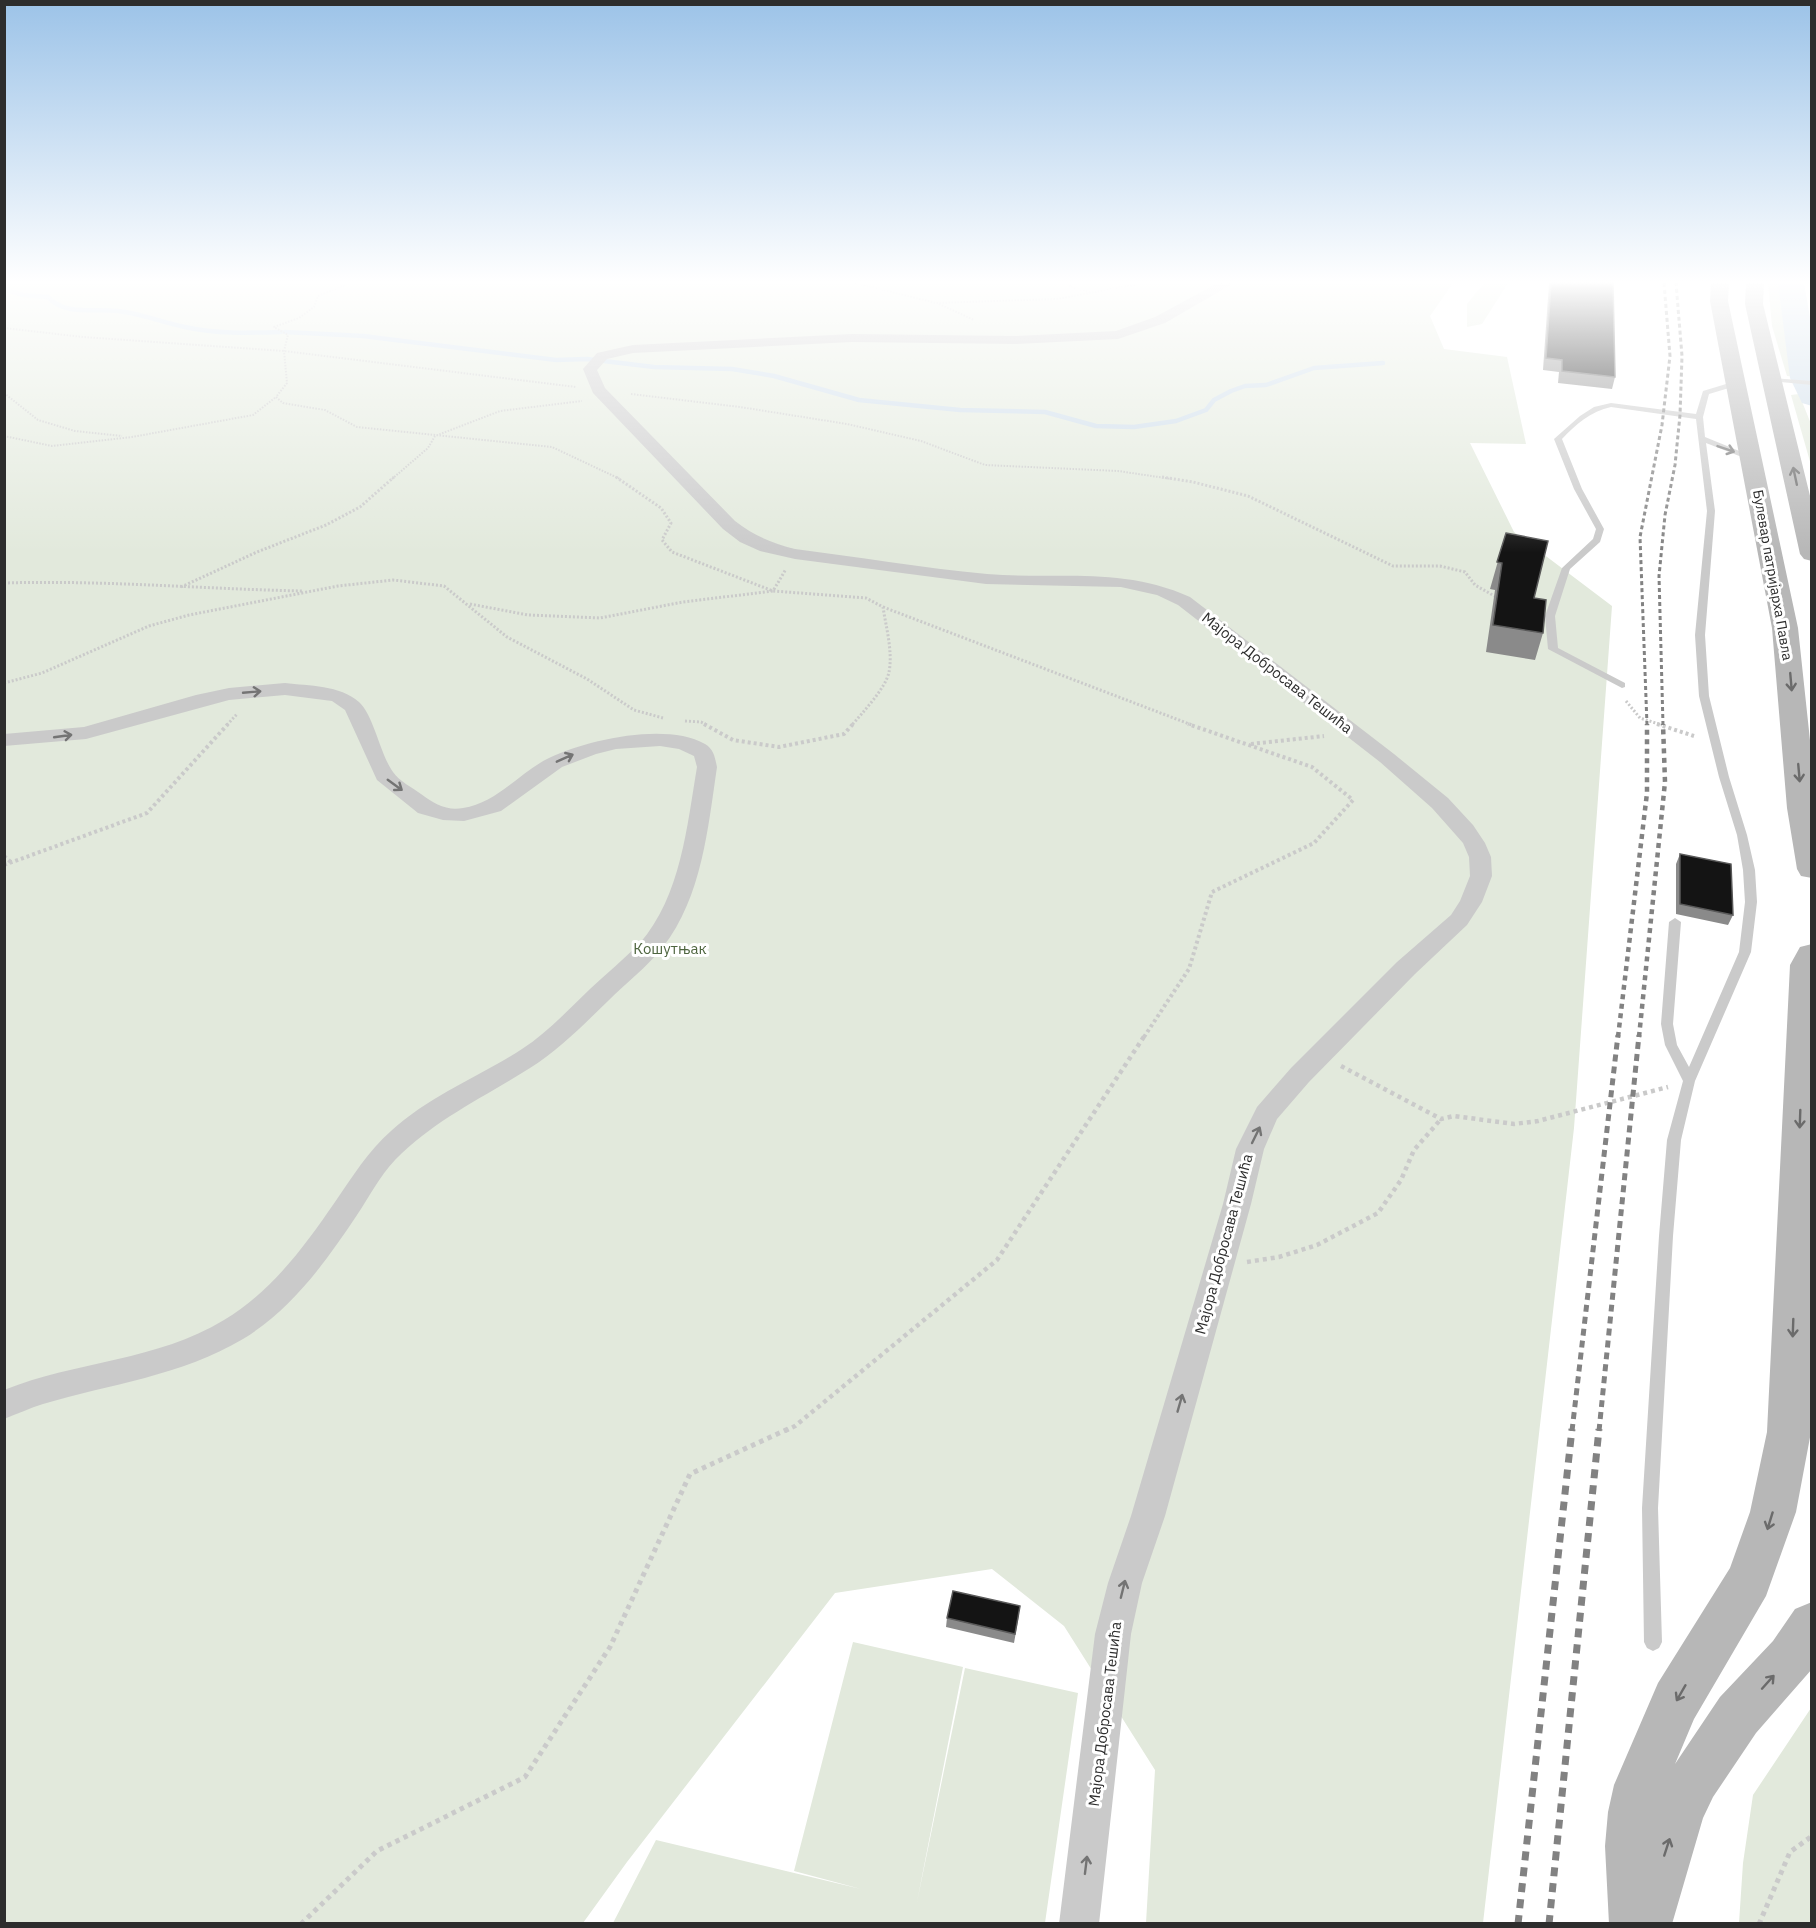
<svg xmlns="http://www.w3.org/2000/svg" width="1816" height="1928" viewBox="0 0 1816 1928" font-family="'IBM Plex Sans',sans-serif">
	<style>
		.green { fill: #e2e9dc }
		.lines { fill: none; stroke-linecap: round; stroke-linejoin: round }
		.stream { stroke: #cadae8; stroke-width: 4.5 }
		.river { fill: #cadae8; fill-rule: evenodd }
		.path-far4 { stroke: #cacaca; stroke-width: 2; stroke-dasharray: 1.5 1.5; stroke-linecap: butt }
		.path-far3 { stroke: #cacaca; stroke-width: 3; stroke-dasharray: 2 2; stroke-linecap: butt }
		.path-far2 { stroke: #cacaca; stroke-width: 4; stroke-dasharray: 3 3; stroke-linecap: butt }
		.path-far1 { stroke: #cacaca; stroke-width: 4.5; stroke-dasharray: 4 4; stroke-linecap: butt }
		.path { stroke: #cacaca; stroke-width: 5; stroke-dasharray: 4.5 4.5; stroke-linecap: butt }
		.lane { fill: #cacaca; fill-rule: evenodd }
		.street { fill: #cacaca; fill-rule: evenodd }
		.secondary { fill: #b7b7b7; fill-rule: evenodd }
		.rail-far3 { stroke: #828282; stroke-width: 3; stroke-dasharray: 4 3; stroke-linecap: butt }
		.rail-far2 { stroke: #828282; stroke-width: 4.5; stroke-dasharray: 5 4.5; stroke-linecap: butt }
		.rail-far1 { stroke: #828282; stroke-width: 5; stroke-dasharray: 7 5; stroke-linecap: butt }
		.rail { stroke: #828282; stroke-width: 7; stroke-dasharray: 9 7; stroke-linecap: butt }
		.wall { fill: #8a8a8a }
		.building { fill: #141414; stroke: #5a5a5a; stroke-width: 1.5 }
		.oneway { stroke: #747474 }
		.oneway2 { stroke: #6b6b6b }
		.labels { text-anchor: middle; stroke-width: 6; stroke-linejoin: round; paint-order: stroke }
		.far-street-label { font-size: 14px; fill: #2d2d2d; stroke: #fff }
		.street-label { font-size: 15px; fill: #2d2d2d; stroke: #fff }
		.park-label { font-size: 15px; fill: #4e653f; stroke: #fff }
	</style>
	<rect width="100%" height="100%" fill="#fff"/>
	<path class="green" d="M5,283H1453L1430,316L1444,349L1507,357L1526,444L1470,443L1514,532L1612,606L1574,1128L1483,1923H1146L1155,1770L1064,1626L992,1569L835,1593L627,1862L583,1923L5,1924Z
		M1484,283H1508L1482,324L1467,327V304Z
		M1768,283H1788L1798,377L1787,376L1772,326Z
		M1799,394L1811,424V465L1791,395Z
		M853,1642L963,1667L917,1902L965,1668L1078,1693L1045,1923H613L656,1840L861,1889L794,1871Z
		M1811,1708V1923H1739L1743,1863L1753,1795Z"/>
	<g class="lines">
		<path class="stream" d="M4,289L23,295L48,297C64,316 95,308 118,311C140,313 163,323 185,327C216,334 249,333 281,332
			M285,332L363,336L556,360L587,359L654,367L732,369L774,376L859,400L960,410L1045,412L1096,426L1134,427L1176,421L1206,410L1214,400L1231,391L1245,386L1266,385L1314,368L1383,363"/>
		<path class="river" d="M1778,283H1804L1812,329V406L1802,403L1790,378Z"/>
		<path class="path-far4" d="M350,283L318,296L314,307L299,318L274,327L288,335L284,351L287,383L276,397L283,403L325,410L357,427L552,447L620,479
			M855,283L936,303L1057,299L1144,283
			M1067,283L1071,287L1090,292
			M939,304L974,320
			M4,328L83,337L284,351L576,387
			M4,393L38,420L75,431L122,436
			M631,394L740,407L847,424L921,441L985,465L1118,471L1172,479
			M4,436L52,446L132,437L253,415L276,397
			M392,479L428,448L435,436L500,411L582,401"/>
		<path class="path-far3" d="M616,477L661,508L671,523L662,540L672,552L773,591L866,598L883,607C886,627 893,652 889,672C886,688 862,713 852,725
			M1162,477L1193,482L1248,496L1393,566H1440L1465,572L1475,585L1496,597
			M4,583C104,580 203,589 303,591
			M181,587L257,552L326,525L360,507L394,477
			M470,604L528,615L600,618L683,602L773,591L786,569
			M883,607L1192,725
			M4,683L42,673L149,626L189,615L338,586L393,580L444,586L507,637L587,679L634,710L663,718
			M1626,701L1640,718L1662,725
			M685,721L701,722L707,725
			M227,725L237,714"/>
		<path class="path-far2" d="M704,724L733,740L779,747L844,734L853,724
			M1657,724L1694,736
			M1251,744L1324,736
			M4,856L12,863
			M4,865L147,813L228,724
			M1144,1037L1189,969L1212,892L1314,843L1353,800L1312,767L1188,724"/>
		<path class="path-far1" d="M1341,1066L1441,1119L1454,1116L1514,1124L1538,1121L1668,1087
			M1247,1262L1279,1257L1317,1245L1378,1213L1401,1180L1414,1150L1441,1119
			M785,1431L795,1426L997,1260L1145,1035"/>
		<path class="path" d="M301,1924L377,1851L525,1777L610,1647L690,1474L788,1429
			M1759,1924L1790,1852L1812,1836"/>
		<path class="lane" d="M1771,378L1812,381V385L1769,381V379Z
			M1736,381L1740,383L1739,385L1709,394L1703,417L1705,437L1754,457L1747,459L1706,443L1715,511L1705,635L1709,696L1729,777L1747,835L1755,870L1757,902L1751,952L1695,1081L1681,1140L1673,1236L1658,1508L1662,1642L1659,1648L1653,1651L1647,1648L1644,1642L1642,1508L1659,1236L1667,1140L1683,1081L1665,1045L1661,1024L1669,922L1675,918L1681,922L1673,1024L1677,1045L1689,1067L1739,952L1745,902L1743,870L1737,835L1719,777L1699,696L1695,635L1707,511L1696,419L1611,407C1591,411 1575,425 1562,439L1582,489L1604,529L1600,542L1570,569L1555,616L1558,648L1625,683V687L1622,688L1548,649L1545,616L1562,568L1593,539L1596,529L1574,489L1554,439L1580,416L1594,407L1611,403L1696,414L1703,391Z"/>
		<path class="street" d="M1218,283H1234L1165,323L1118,339L1016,344L852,342L633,353L607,359L597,370L605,388L735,521C754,536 772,543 795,549C859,557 922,568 987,574C1059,580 1121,566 1190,597L1394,754L1448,798L1473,825L1485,843L1491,857L1492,876L1482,902L1467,925L1415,974L1309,1082L1277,1119L1264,1149L1251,1204L1165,1516L1142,1583L1131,1634L1099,1924H1059L1095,1634L1108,1583L1131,1516L1223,1204L1236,1149L1257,1107L1291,1068L1397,962L1451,915L1460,901L1470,876L1469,857L1463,843L1432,808L1380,762L1178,605L1157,595L1121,587L986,584L795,559L760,551L740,542L723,529L593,393L583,369L597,353L633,345L852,334L1016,336L1116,331L1155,317Z
			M285,683C309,686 340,685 359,702C374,716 380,754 393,772C399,781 413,788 421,794C434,804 447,811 463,808C497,803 520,772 549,758C587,740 666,722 705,744C714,749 715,758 717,767C708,828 702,897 663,947C647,967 626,983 608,1001C583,1025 559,1050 530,1068C483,1098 434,1120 395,1160C379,1177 369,1197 357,1215C325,1263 292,1309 243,1339C181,1376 110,1384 43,1404C30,1408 17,1414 4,1419V1390C76,1361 157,1361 224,1320C272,1291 304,1247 335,1202C353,1176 368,1151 391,1131C429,1096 479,1077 522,1049C547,1033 568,1010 590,989C606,974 624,959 640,943C681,896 687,826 697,767L694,756L679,749L660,746L616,749L596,754L562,767L501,811L464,821L443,820L418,813L377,780L345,710L332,701L285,695L229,700L86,739L4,746V734L84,727L196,695L229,688Z"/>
		<path class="secondary" d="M1711,283H1729L1728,301L1798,628L1812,759V878L1801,876L1797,869L1787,808L1772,628L1710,301Z
			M1746,283H1764L1763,304L1812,504V561L1804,559L1800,554L1745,304Z
			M1812,944L1811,1432L1796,1512L1766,1596L1694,1719L1675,1764L1720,1697L1773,1641L1795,1609L1812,1602V1669L1756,1733L1713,1797L1703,1818L1672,1924H1609L1605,1846L1608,1812L1614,1785L1658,1683L1730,1568L1750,1512L1767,1432L1790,965L1800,947Z"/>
		<path class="rail-far3" d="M1647,725L1640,537L1662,425L1670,356L1664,283
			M1663,725L1659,576L1665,515L1675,465L1680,415L1682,356L1676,283"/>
		<path class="rail-far2" d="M1618,1037L1647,793V724
			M1639,1037L1665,782L1663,724"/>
		<path class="rail-far1" d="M1572,1431L1618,1035
			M1599,1431L1639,1035"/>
		<path class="rail" d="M1518,1924L1572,1429
			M1549,1924L1599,1429"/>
	</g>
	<path class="wall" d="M1549,283H1613L1615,377L1612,389L1558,383L1559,372L1543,370Z
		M1506,533L1543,633L1535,660L1486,652L1495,590L1490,589Z
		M1680,854L1733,915L1728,925L1676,914V864Z
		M1019,1615L1014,1643L946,1627L947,1618Z"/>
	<path class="building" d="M1551,283H1613L1615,377L1562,371V360L1546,358Z
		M1506,533L1548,541L1534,598L1546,600L1543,633L1493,625L1502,563L1497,562Z
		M1680,854L1731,864L1733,915L1680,904Z
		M953,1591L1020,1606L1015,1634L947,1618Z"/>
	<defs><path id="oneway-shaft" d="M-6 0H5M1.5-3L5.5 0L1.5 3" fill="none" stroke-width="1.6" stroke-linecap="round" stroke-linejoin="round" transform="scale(1.5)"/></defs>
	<g class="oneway">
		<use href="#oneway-shaft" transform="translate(1726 449) rotate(19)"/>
		<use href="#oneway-shaft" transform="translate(252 692) rotate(-5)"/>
		<use href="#oneway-shaft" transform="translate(63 736) rotate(-8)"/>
		<use href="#oneway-shaft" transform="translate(565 758) rotate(-24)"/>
		<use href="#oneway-shaft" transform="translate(395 785) rotate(36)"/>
		<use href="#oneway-shaft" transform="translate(1256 1135) rotate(-64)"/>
		<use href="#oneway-shaft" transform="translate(1180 1403) rotate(-74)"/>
		<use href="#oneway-shaft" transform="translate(1123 1589) rotate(-76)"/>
		<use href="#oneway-shaft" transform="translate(1086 1865) rotate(-83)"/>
	</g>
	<g class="oneway2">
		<use href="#oneway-shaft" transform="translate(1795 476) rotate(-102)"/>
		<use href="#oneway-shaft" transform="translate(1791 682) rotate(85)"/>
		<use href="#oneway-shaft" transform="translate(1799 773) rotate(85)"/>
		<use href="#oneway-shaft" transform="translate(1800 1119) rotate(92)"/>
		<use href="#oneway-shaft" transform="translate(1793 1328) rotate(92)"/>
		<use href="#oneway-shaft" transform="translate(1770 1521) rotate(107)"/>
		<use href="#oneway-shaft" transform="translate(1768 1682) rotate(-48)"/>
		<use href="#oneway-shaft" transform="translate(1681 1693) rotate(120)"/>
		<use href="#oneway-shaft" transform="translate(1667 1847) rotate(-72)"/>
	</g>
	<linearGradient id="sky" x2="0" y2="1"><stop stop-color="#9cc3e8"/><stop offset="0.51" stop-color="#fff"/><stop offset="1" stop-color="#fff" stop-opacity="0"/></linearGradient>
	<rect width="1816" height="553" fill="url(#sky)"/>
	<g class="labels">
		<g class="far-street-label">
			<text transform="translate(1773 575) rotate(80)" y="5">Булевар патријарха Павла</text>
		</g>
		<g class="street-label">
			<text transform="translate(1277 673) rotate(38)" y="5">Мајора Добросава Тешића</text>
			<text transform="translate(1224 1244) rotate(-75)" y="5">Мајора Добросава Тешића</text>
			<text transform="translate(1105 1714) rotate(-83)" y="5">Мајора Добросава Тешића</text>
		</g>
		<g class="park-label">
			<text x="670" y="954">Кошутњак</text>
		</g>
	</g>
	<rect width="1816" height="1928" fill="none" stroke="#2d2d2d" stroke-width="12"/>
</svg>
